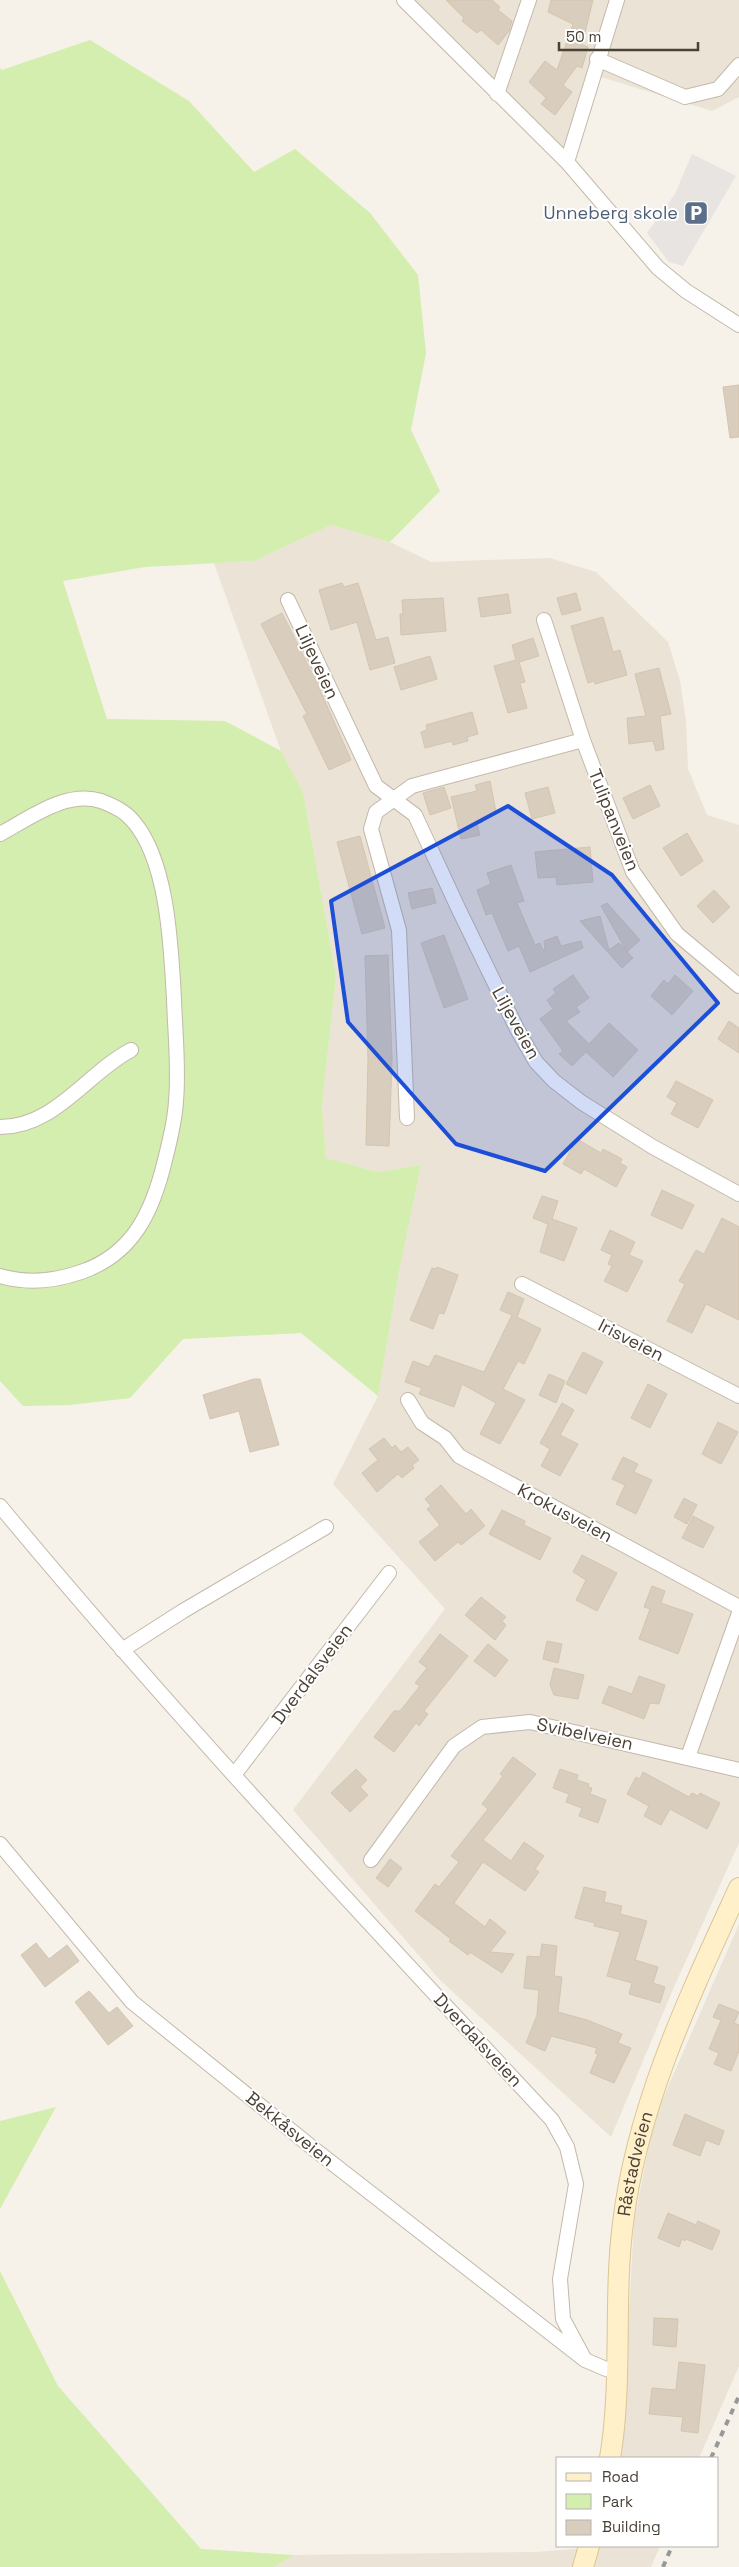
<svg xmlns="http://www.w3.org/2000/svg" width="739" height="2567" viewBox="0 0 739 2567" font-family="'Space Grotesk',sans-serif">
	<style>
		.residential { fill: #eae3d6 }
		.green { fill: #d3eeae }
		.parking { fill: #e7e4e1 }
		.building { fill: #d9cdbd; stroke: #d4c5af }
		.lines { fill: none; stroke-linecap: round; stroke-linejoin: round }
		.street-casing { stroke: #c3b9aa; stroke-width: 16 }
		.secondary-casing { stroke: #dac694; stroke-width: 22 }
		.street { stroke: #fff; stroke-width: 14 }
		.secondary { stroke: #fff0ca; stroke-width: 20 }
		.rail { stroke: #989898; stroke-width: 4; stroke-dasharray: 6 6; stroke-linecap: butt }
		.marked { fill: #1d4ed8; fill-opacity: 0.2; stroke: #1d4ed8; stroke-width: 4; stroke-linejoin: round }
		.labels { text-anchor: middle; stroke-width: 4; stroke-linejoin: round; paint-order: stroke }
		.service-label { font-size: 18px; fill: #4e5e75; stroke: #fff; text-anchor: end }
		.street-label { font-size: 18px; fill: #4b4236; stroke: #fff }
	</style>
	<rect width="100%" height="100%" fill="#f6f1e9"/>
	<path class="residential" d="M414,0H739V97L712,111L601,77L566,149L558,145Z
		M331,525L390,542L431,562L550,558L596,572L668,642L680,681L686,721L688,769L707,815L739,825V1843L674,1987L611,2137L440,1980L293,1810L445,1609L333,1484L378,1396L399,1272L421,1165L377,1172L326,1158L322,1106L336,976L303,792L281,751L214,563L254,561Z
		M739,1924V2366L699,2458H621L634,2222L654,2119Z
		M599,2546H660L651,2567H593Z
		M588,2548L583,2567H274L294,2555L535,2552Z"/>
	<path class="green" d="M90,40L189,101L254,172L295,149L370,213L418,275L426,353L411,430L440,491L390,542L331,525L254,561L145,567L63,581L107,719L225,721L281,751L303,792L336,976L322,1106L326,1158L377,1172L421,1165L399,1272L378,1396L301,1333L183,1339L130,1398L70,1405L23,1406L0,1381V68L2,70Z
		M56,2107L0,2209V2121Z
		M0,2271L58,2386L201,2549L294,2555L274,2567H0Z"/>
	<path class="parking" d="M692,154L736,176L683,266L669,262L647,233L675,194Z"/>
	<path class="building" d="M446,0H492L500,7L498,10L512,21L509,31L498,45L481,30L477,33L462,21L464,18Z
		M551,0H593L582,45L588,47L582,68L577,66L563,85L572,92L555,115L541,104L546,98L529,82L545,61L557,70L573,24L548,12Z
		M739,385V437L730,438L723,387Z
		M342,583L344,587L358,583L376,640L388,637L395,663L370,670L357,622L331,630L319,590Z
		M576,593L581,610L562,615L557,598Z
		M508,594L511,613L481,617L478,598Z
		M443,598L446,631L401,635L400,614H403L402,600Z
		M282,613L317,683L351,760L329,770L303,716L307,714L261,624Z
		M603,617L613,652L620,650L627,675L595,684L594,681L588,683L571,626Z
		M533,638L539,656L519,662L525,682L520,683L527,708L508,713L494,666L516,660L512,645Z
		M430,656L437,679L401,690L394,667Z
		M659,668L671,714L660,716L664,749L656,751L653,741L629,744L627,718L646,716L635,674Z
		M472,712L478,734L467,737L468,741L453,745L452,741L425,748L421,732L427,730L426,725Z
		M490,781L496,812L482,817L483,822L477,824L480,835L461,839L451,797L477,791L475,785Z
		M650,785L660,806L633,819L623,798Z
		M444,787L451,808L430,815L423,793Z
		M548,787L555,813L532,819L525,793Z
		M687,833L703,861L681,876L663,848Z
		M360,836L385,928L362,934L337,842Z
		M590,847L593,882L557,885L556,877L538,878L535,852Z
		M511,865L524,901L517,903L535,945L540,943L543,950L545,949L544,941L557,936L561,946L581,941L583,948L530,972L519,946L508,951L492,913L486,915L477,890L491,884L487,873Z
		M432,888L436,903L412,909L408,893Z
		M714,890L730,907L713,923L697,906Z
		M607,903L640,940L627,952L601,906Z
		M600,916L609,950L619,943L633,958L622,968L580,921Z
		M444,935L468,999L444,1008L421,943Z
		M388,955L392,1059L389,1146L366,1145L368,1059L365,956Z
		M573,975L589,998L576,1007L580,1012L566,1021L589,1044L609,1023L638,1050L613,1077L586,1052L572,1066L559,1054L563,1051L540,1019L553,1009L547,1000L556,993L553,989Z
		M675,975L693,991L672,1015L651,996L664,980L668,984Z
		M729,1021L739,1028V1053L718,1039Z
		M676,1081L713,1100L698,1128L671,1114L677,1103L667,1097Z
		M577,1139L601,1153L603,1149L622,1159L620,1163L627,1167L616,1187L584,1169L581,1174L563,1164Z
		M662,1190L694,1205L682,1229L651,1215Z
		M542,1196L558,1201L552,1219L577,1228L564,1261L540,1252L548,1224L533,1218Z
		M722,1218L739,1227V1320L706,1304L692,1333L667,1321L685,1284L679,1281L696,1250L704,1254Z
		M610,1230L635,1242L629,1255L643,1261L627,1292L604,1281L612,1266L608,1264L612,1255L601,1250Z
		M437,1267L458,1275L444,1314L439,1313L433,1329L410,1320L432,1268L436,1269Z
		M508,1292L524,1299L517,1317L541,1329L524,1364L518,1361L503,1389L525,1400L500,1444L480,1434L496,1403L462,1384L454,1407L419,1394L422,1388L405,1382L413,1361L429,1367L435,1355L484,1372L512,1315L500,1310Z
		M583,1352L603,1362L586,1394L566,1384Z
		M549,1374L565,1381L556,1403L539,1395Z
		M254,1379H260L279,1445L250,1452L239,1411L210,1419L203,1395Z
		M648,1384L667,1394L650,1428L631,1418Z
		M562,1403L574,1410L560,1435L578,1444L560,1476L541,1466L550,1449L540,1443Z
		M718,1422L738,1432L721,1464L702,1454Z
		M384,1438L392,1448L395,1445L401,1452L408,1447L419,1460L412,1465L414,1468L402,1478L398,1474L377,1492L362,1473L378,1460L369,1449Z
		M623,1457L638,1464L634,1472L652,1480L636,1514L616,1504L625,1485L612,1479Z
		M441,1485L466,1514L471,1509L485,1526L461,1545L458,1542L435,1561L419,1542L440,1525L427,1509L431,1506L425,1499Z
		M684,1498L697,1505L687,1524L674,1517Z
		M502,1510L525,1521L524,1525L551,1538L540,1560L489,1534Z
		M693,1516L714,1527L703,1548L682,1538Z
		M582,1555L617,1573L597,1611L576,1600L586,1580L573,1572Z
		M652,1586L665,1591L661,1603L693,1614L678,1654L639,1639L650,1609L644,1607Z
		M481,1597L506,1617L502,1621L506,1625L495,1640L465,1615Z
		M440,1634L468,1656L424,1711L428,1714L419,1726L416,1723L394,1752L374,1737L394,1711H400L420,1686L415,1683L427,1668L419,1662Z
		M547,1641L562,1644L558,1663L543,1659Z
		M488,1644L508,1660L495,1677L474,1661Z
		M554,1668L584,1675L578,1699L554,1695L550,1685Z
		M639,1676L665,1685L659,1704L650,1703L644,1719L602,1703L609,1686L632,1694Z
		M513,1757L536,1774L483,1840L511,1861L524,1842L544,1856L535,1869L539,1872L525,1891L483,1862L454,1903L485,1927L490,1919L506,1932L490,1952L514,1954L502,1973L470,1952L468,1955L449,1941L451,1939L415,1911L435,1884L439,1887L459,1862L451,1856L488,1809L482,1804L503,1776L500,1774Z
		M356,1769L367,1780L360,1787L368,1795L350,1812L331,1793Z
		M560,1769L578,1775L577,1780L589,1784L588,1787L592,1788L590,1794L606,1800L598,1823L579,1816L582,1808L566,1802L569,1794L553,1788Z
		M643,1772L689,1797L692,1793L698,1796L700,1793L720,1803L707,1829L670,1809L661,1825L644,1816L649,1806L627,1794L636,1777L640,1779Z
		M390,1859L402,1868L388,1887L376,1878Z
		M584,1887L606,1892L604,1902L622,1906L620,1914L647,1921L635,1960L658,1967L653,1983L665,1987L660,2003L629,1994L632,1983L607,1976L620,1932L594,1926L595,1923L575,1918Z
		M36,1943L49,1959L67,1945L79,1961L45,1987L21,1955Z
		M542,1944L557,1946L554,1976L562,1977L558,2012L587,2020L622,2034L618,2043L631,2048L614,2083L590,2073L598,2054L595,2053L597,2048L551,2036L545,2051L526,2043L537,2015L539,1990L524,1988L527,1956L540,1957Z
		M89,1991L109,2013L117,2007L133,2026L108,2045L75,2002Z
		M719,2004L739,2012L734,2023L739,2025V2051L731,2071L714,2064L719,2053L709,2049L721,2020L713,2017Z
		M685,2114L724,2131L719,2145L706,2140L700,2156L673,2145Z
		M668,2213L696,2225L698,2221L720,2231L712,2250L686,2239L685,2241L682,2239L679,2247L658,2238Z
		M654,2318L678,2319L676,2347L653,2345Z
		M679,2362L705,2365L698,2433L681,2431L683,2417L649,2414L652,2388L676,2390Z"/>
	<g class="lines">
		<defs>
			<path id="street" d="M404,0L567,162L658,268L686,291L739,325
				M597,59L685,97L718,89L739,65
				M497,94L529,0
				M567,162L617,0
				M288,600L376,786L415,815L459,910L517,1029L536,1062L554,1081L581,1102L653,1147L739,1194
				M544,620L583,740L633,872L677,934L739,986
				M0,834C30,818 66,790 101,801C112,805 125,811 133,821C168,861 171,947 174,999C175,1032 179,1067 176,1101C175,1121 170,1140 165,1160C153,1210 134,1254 81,1272C55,1281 27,1284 0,1276
				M407,1118L399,930L371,829L376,812L412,786L583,740
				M0,1127C55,1127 87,1073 131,1050
				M522,1284L739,1396
				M408,1400L422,1423L445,1438L459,1456L739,1607
				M0,1506C176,1718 365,1919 552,2120L567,2147L576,2184L560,2279L563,2319L585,2360
				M122,1650L183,1611L326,1527
				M688,1757L739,1613
				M234,1775L389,1573
				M0,1844L132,2002L314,2149L585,2360L606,2369L617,2371
				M371,1860L454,1746L482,1727L530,1722L739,1770"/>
			<g id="secondary">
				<path id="s1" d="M610,2458C623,2381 613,2301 623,2223C637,2105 690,1995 739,1888"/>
				<path d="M583,2567L589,2546"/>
			</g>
		</defs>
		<use href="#street" class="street-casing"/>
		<use href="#secondary" class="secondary-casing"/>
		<use href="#street" class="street"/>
		<use href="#secondary" class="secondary"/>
		<path class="rail" d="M711,2458L739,2396
			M663,2567L672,2546"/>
	</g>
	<path class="marked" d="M508,806L612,875L718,1003L545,1171L456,1144L348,1022L331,901Z"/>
	<defs>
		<symbol id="parking-square" viewBox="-11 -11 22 22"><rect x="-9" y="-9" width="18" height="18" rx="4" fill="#5c6f8a" stroke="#fff"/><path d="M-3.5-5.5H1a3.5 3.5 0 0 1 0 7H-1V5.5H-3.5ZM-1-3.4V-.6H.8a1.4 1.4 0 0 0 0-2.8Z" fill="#fff"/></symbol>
	</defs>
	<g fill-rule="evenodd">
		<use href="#parking-square" x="682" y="199" width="28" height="28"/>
	</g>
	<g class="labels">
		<g class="service-label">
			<text x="678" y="219">Unneberg skole</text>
		</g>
		<g class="street-label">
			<text transform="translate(317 662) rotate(65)" y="6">Liljeveien</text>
			<text transform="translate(614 820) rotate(68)" y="6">Tulipanveien</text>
			<text transform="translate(516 1023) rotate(61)" y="6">Liljeveien</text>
			<text transform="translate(631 1340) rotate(27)" y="6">Irisveien</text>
			<text transform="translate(565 1513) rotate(28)" y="6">Krokusveien</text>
			<text transform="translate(312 1674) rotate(-53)" y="6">Dverdalsveien</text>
			<text transform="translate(585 1734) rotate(12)" y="6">Svibelveien</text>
			<text transform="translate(478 2040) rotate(47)" y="6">Dverdalsveien</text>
			<text transform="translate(290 2129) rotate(39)" y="6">Bekkåsveien</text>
			<text dy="6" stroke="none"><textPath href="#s1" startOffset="296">Råstadveien</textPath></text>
		</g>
	</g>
	<rect x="556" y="2457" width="162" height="90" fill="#ffffff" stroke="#b7b3af"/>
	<rect x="566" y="2473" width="25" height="8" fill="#fff0ca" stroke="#b7b3af"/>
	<text x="602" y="2482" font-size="15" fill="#4b4236">Road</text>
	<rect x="566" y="2494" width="25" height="15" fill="#d3eeae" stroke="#b7b3af"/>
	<text x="602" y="2507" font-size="15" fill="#4b4236">Park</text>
	<rect x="566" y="2520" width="25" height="15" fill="#d9cdbd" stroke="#b7b3af"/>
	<text x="602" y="2532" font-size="15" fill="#4b4236">Building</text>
	<path d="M559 42v8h139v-8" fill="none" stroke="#4b4236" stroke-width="2.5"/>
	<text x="566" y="42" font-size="15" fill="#4b4236" stroke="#ffffff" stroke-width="4" paint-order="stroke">50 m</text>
</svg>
